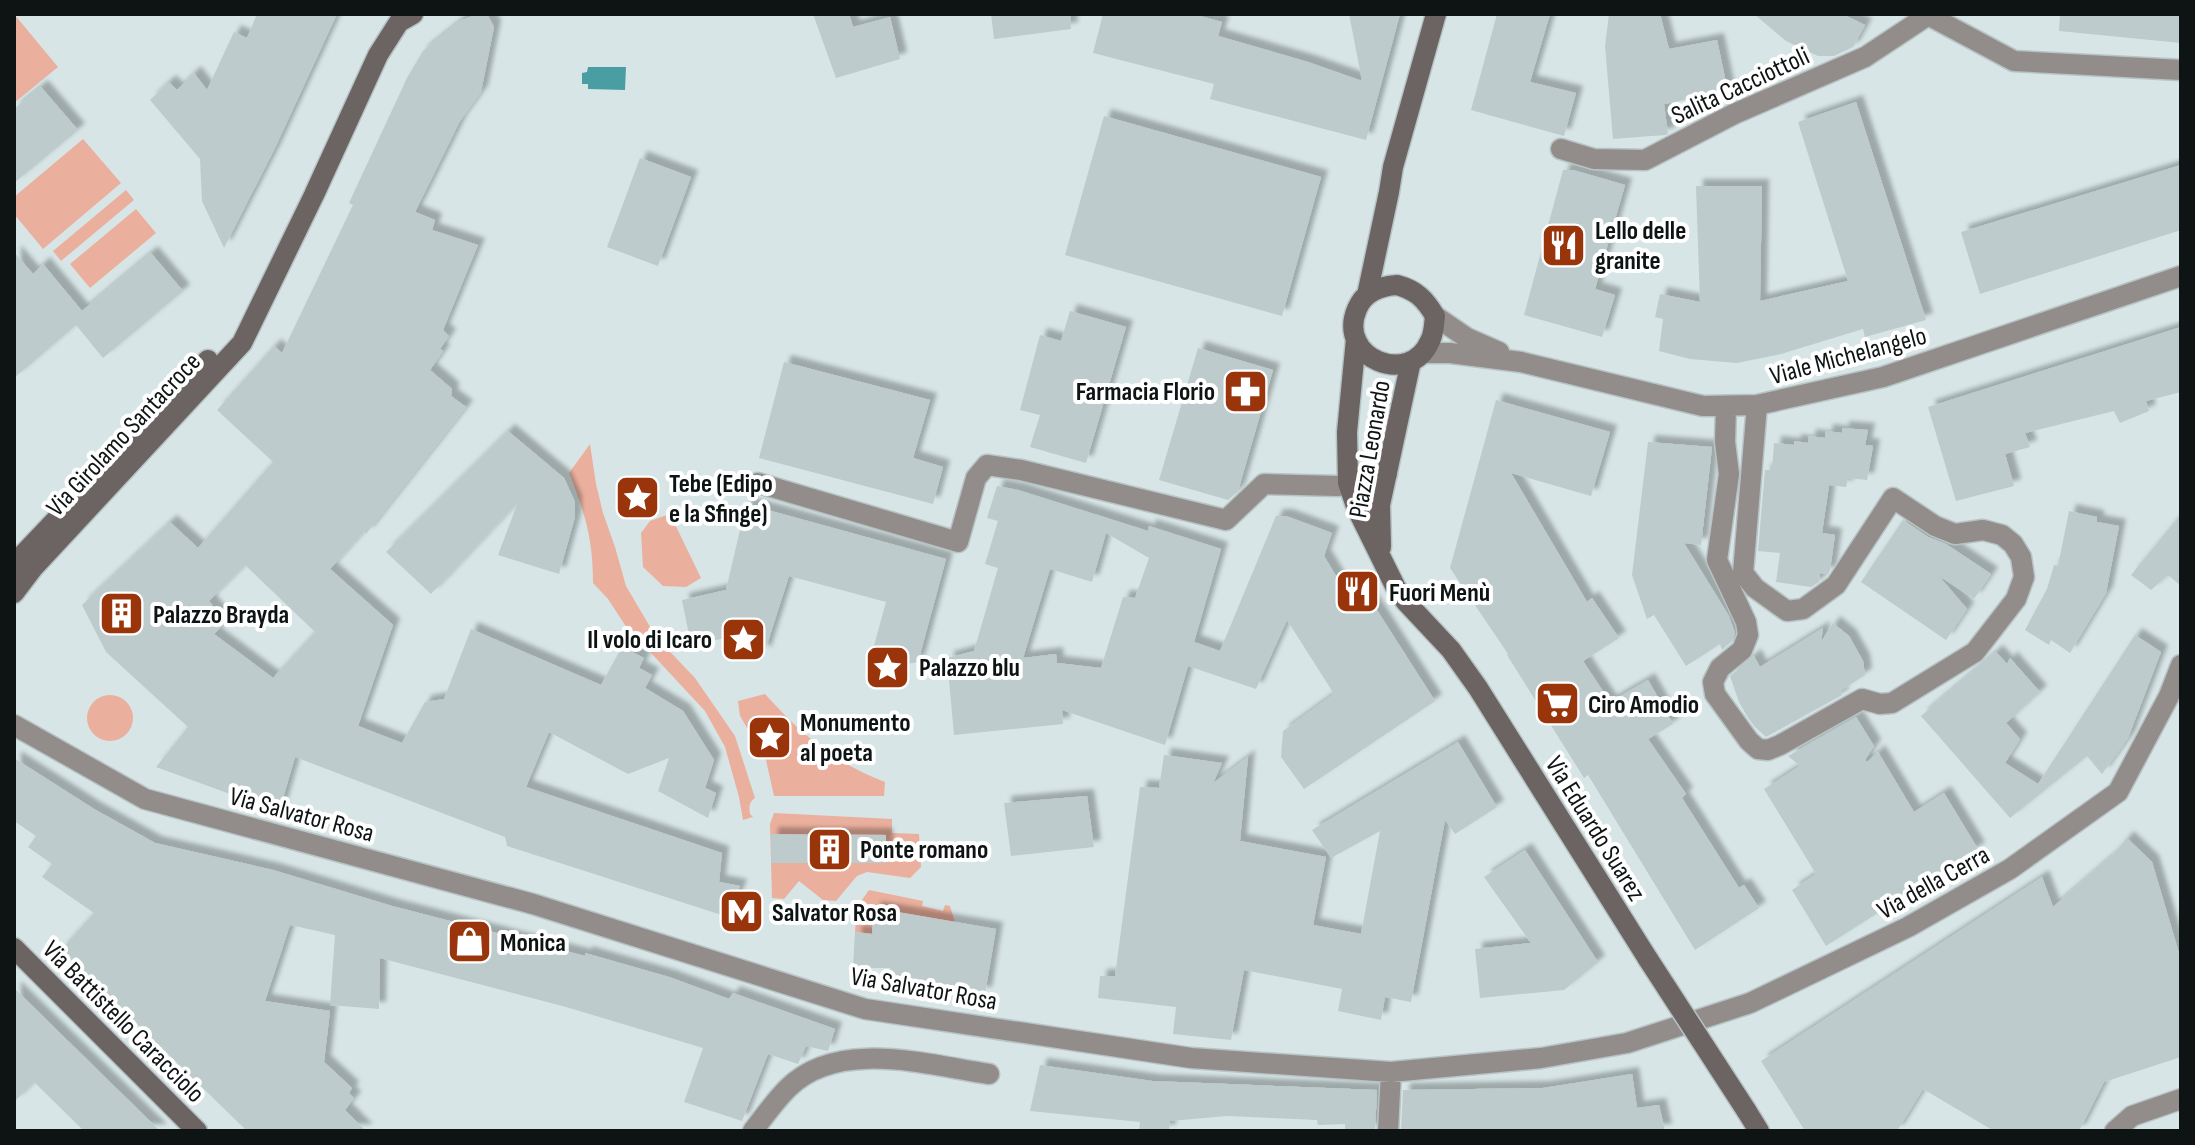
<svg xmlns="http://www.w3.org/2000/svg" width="2195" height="1145" viewBox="0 0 2195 1145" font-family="'Sofia Sans Condensed',sans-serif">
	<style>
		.green { fill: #eab09d }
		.water { fill: #499ea4 }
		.building { fill: #bdcbcc; fill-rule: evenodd; filter: url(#shadow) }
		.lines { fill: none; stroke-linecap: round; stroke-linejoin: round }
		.street-casing { stroke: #b7c3c4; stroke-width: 23 }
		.secondary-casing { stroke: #b7c3c4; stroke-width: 23 }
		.street { stroke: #928d8b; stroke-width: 20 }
		.secondary { stroke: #6c6462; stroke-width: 20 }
		.secondary-bridge-casing { stroke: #b7c3c4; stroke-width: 23; stroke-linecap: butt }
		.secondary-bridge { stroke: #6c6462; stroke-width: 20 }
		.labels { text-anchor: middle; stroke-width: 8; stroke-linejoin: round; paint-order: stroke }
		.street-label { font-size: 26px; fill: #0e1313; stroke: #fff }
		.poi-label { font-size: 26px; font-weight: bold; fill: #0e1313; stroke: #fff; text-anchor: start }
	</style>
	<defs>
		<filter id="shadow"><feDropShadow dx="7" dy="-7" stdDeviation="2" flood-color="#0004"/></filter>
	</defs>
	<rect width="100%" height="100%" fill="#d7e5e6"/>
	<path class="green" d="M14,14L58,67L14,103Z
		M83,139L121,183L43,249L14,214V197Z
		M126,190L134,200L61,261L53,251Z
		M136,209L156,233L90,288L70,264Z
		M590,444L596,484L603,513L615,547L626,586L656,637L695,678L735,736L755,798C749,802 749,807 750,814L753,817L743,820L739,797L725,747L705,711L625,625L608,599L593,583C593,539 585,513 569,473Z
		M670,514L701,578L686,587L663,586L643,567L641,533L650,521Z
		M765,694C801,734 835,763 885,782L884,796H774L766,760L740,716L738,701Z
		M87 718a23 23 0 1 1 46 0a23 23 0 1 1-46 0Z
		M774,813L892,819V833L919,834L921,867L910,878L867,872L857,876L836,901L823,900L799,881L784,899L772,898L770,824Z
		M869,890L923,901L922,906L943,911L945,905L950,906L955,922L874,908L872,934L855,932L856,919L852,914Z"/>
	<path class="water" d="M588,67H626L625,90L588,89V84H582V73L587,72Z"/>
	<path class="building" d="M257,14H337L275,148L224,248L202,201L200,159L150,100L169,82L177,90L194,73L207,90L234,32L247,38Z
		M477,14H487L494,27L481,92L460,121L415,212L435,220L432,230L478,245L443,330L449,336L440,349L443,351L430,370L452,389L451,396L466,407L366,534L364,531L330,569L393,625L358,726L402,743L425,702L444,699L471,629L601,685L622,647L644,658L639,668L652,675L645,688L683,711L714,760L705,788L716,793L708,818L658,791L669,758L628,774L549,732L526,787L722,853L719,882L740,886L728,917L507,846L505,837L295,757L279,812L156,767L188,727L106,652L82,605L170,522L198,548L273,462L217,410L274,346L282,353L353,205L349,203L407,78L423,51L460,21ZM245,565L315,632L273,678L214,634L226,622L209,601Z
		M813,14H849L853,27L890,17L900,59L836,78Z
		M991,14H1070L1071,29L994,39Z
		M1103,14H1193L1222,22L1218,36L1308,62L1362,81L1349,14H1400L1366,140L1210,99L1214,84L1093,53Z
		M1497,14H1550L1530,82L1576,93L1564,136L1471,110Z
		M1609,14H1660L1669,49L1717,40L1728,92L1664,104L1668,134L1665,135L1613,139L1605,46Z
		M1754,14H1842L1865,25L1853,47L1834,56H1818L1786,41Z
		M2060,14H2181V43L2059,31Z
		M41,87L78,130L14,183V109Z
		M1856,102L1926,320L1865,337L1863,329L1781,354L1737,363L1690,359L1659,351L1663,319L1655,317L1660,294L1700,302L1696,186H1762L1760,301L1848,281L1798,122Z
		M1104,116L1321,177L1282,316L1065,255Z
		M640,158L691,177L658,266L607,247Z
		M2181,165V230L1980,294L1961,232Z
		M1563,170H1573L1625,185L1595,289L1615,295L1602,337L1524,315Z
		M14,252L33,274L43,264L82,311L151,253L183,291L103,358L76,325L14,378Z
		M1070,311L1126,327L1086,463L1030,447L1040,415L1020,410L1040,335L1061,341Z
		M2181,327V392L2146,401L2149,411L2120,423L2114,411L2025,433L2030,447L2005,454L2014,486L1956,501L1928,407Z
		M1198,348L1273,370L1238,491L1228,500L1159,480Z
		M784,362L930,400L913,458L943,467L933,504L759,458Z
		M1496,400L1610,432L1591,496L1511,473L1587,602L1592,598L1619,638L1583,661L1610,702L1648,680L1673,724L1648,739L1686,794L1682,798L1739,888L1744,885L1759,908L1695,950L1588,775L1584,778L1507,655L1508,654L1450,568Z
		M1842,428L1868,430L1865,445L1873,446L1867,480L1848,478L1846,487L1829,485L1822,533L1835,535L1830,570L1828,574L1820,573L1819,582L1811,587L1776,582L1780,553L1758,551L1765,470H1772L1774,443L1794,445V441L1808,443L1809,436L1825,438L1826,431L1842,433Z
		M508,431L564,478L575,502V517L559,574L498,555L518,502L431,594L386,552Z
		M1648,442L1712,447L1701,545L1684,543L1729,616L1735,633L1731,642L1722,650L1720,644L1686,666L1654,615L1647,619L1632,575Z
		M997,486L1018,490L1148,531L1149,526L1221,549L1194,642L1220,651L1276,516H1286L1332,533L1324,556L1345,591L1359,582L1435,701L1304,789L1281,757L1283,731L1334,694L1287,620L1256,689L1188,666L1165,745L1062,710L1063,724L954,735L947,658L974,651L998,568L985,564L998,521L987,518ZM1106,533L1149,558L1135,598L1123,597L1101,668L1057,663L1056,654L1023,658L1050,569L1092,582Z
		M746,504L946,559L918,662L867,671L886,602L789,576L764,654L747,638L731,641V637L691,645L682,600L726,590Z
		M2069,511L2097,517V522L2119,526L2106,593L2070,653L2051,640L2049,645L2025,630L2047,589L2054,565L2058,566Z
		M2181,514V586L2168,575L2151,590L2131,575Z
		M1903,520L1928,537L1946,544L1991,574L1974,599L1939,576L1967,609L1946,640L1861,582Z
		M1833,623L1849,636L1863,661L1865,675L1840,691L1842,695L1766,737L1754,726L1747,716L1739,702L1730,676L1754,656L1760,667L1823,628L1821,642Z
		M2135,635L2161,652L2128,738L2102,774L2087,756L2010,818L1921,716L1996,652L2007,664L2010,658L2040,692L2006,723L2020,739L2005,763L2038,784Z
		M1856,717L1874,746L1865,760L1867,762L1878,752L1914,812L1944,793L1978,849L1826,946L1792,890L1816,874L1764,789L1800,766L1788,756Z
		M1458,742L1497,807L1455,834L1445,820L1411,1002L1385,997L1381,1020L1338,1011L1342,989L1244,970L1231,1040L1173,1034L1176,1007L1098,998L1100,976H1115L1140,787L1159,788L1164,755L1222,763L1213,783L1248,757L1240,841L1326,857L1313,925L1361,934L1380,831L1331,858L1312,830Z
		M14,758L94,809L155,843L273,870L392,906L585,956V953L669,977L729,999L733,993L835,1029L828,1051L806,1046L798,1064L768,1054L742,1121L684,1102L703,1048L566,1007L380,958L379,1009L330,1005L335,935L290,925L265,1001L330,1011L324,1062L352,1088L349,1093L354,1098L345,1110L366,1131H247L61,950L94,913L42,877L52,864L28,847L36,836L14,821Z
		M1087,796L1094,847L1011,856L1004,803Z
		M771,834L886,835V863H771Z
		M2127,838L2152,862L2181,960V1057L2104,1082L2079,1131H1994L1923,1089L1897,1131H1805L1761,1061L2042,877L2053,907L2112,856Z
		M1525,850L1598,962L1564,990L1480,998L1475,949L1531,943L1484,877Z
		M874,908L996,929L985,994L889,978L890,968H853L855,932L872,934Z
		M14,988L160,1131H84L34,1082L14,1102Z
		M1040,1065L1152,1081L1377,1090L1375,1131H1345V1124L1318,1125L1317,1120L1227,1116L1170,1121L1169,1131H1139L1140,1122L1030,1111Z
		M1632,1074L1637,1108L1659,1105L1665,1131H1401L1403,1090L1543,1088Z"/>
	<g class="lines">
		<defs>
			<path id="street" d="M1926,14L2014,61L2181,70
				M1561,149L1594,159L1645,160L1734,114L1865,57L1930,14
				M1435,316L1467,338L1499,352
				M1423,353H1450L1521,362L1703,406L1757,405L1883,377L2181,276
				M1726,407L1725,442L1729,474L1717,560L1746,622L1748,635L1742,650L1720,668L1713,682L1715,694L1749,741L1758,749L1768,750L1780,745L1862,699L1880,704L1892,703L1975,652L2016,599L2024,577L2021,557L2013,544L2002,535L1983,530L1955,534L1935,526L1893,498L1836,585L1803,609L1787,611L1755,588L1743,573L1757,405
				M758,483L958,542L976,478L987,465L1021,470L1226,520L1264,484L1338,486L1387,474
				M14,725L145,799L533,904L865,1009L1191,1058L1391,1072L1541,1058L1627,1043L1750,1003L1908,927L2010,869L2118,792L2169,696L2181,665
				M753,1131C764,1116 775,1101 788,1088C838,1038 928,1065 989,1074
				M1388,1131L1391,1072
				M2115,1131L2132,1116L2181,1099"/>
			<path id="secondary" d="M1397,285C1416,290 1425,299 1435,316C1434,324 1434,334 1430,341C1410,388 1336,358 1357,309C1364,292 1379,286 1397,285Z
				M1367,295L1389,192L1393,167L1436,14
				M1356,339L1347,432L1348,483L1357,509L1396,588L1406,602L1451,650L1478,688L1648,959
				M1381,547L1380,505L1411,361
				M14,564L208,360
				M14,593L33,568L242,343L314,195L378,55L399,22L413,14
				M14,948L197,1131
				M1746,1110L1759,1131"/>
		</defs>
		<use href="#street" class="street-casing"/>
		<use href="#secondary" class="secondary-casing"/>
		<use href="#street" class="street"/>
		<use href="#secondary" class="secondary"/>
		<defs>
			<path id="secondary-bridge" d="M1648,959L1746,1110"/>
		</defs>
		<use href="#secondary-bridge" class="secondary-bridge-casing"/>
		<use href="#secondary-bridge" class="secondary-bridge"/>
	</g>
	<defs>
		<symbol id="restaurant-square" viewBox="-11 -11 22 22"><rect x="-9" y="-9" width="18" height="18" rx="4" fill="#99340b" stroke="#fff"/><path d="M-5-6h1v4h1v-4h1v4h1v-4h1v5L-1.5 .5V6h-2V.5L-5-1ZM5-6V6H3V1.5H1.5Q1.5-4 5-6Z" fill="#fff"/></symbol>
		<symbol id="pharmacy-square" viewBox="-11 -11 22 22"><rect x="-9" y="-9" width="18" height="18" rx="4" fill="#99340b" stroke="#fff"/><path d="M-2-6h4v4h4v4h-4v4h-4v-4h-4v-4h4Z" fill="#fff"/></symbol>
		<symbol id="sight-square" viewBox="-11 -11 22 22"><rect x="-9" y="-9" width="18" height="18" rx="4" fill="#99340b" stroke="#fff"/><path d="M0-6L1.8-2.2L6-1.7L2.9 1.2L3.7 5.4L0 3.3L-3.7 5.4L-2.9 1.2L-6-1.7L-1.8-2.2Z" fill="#fff"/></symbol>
		<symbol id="building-square" viewBox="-11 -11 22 22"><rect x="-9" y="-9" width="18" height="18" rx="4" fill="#99340b" stroke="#fff"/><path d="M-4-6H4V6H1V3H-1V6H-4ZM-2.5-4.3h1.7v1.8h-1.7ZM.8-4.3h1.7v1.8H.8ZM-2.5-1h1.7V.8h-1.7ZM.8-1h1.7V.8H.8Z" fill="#fff"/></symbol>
		<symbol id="supermarket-square" viewBox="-11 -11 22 22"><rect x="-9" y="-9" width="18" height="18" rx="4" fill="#99340b" stroke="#fff"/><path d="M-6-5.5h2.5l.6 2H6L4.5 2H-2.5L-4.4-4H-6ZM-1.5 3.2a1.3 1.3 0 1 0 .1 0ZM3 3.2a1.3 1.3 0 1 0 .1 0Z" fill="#fff"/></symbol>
		<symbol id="metro-square" viewBox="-11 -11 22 22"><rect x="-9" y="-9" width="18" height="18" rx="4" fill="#99340b" stroke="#fff"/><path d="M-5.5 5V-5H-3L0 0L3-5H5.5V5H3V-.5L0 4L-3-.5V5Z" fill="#fff"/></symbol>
		<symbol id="shop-square" viewBox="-11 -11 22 22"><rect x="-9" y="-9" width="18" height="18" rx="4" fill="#99340b" stroke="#fff"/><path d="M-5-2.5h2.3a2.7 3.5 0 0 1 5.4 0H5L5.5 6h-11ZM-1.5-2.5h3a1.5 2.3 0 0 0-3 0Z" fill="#fff"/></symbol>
	</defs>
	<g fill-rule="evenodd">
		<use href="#restaurant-square" x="1538" y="220" width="51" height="51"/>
		<use href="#pharmacy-square" x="1220" y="366" width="51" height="51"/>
		<use href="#sight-square" x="612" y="472" width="51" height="51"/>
		<use href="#restaurant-square" x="1332" y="566" width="51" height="51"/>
		<use href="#building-square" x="96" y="588" width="51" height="51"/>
		<use href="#sight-square" x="718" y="614" width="51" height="51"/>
		<use href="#sight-square" x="862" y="642" width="51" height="51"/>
		<use href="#supermarket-square" x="1532" y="678" width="51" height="51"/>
		<use href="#sight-square" x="744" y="712" width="51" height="51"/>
		<use href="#building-square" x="804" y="824" width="51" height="51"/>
		<use href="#metro-square" x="716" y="886" width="51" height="51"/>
		<use href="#shop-square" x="444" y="916" width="51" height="51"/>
	</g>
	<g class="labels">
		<g class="street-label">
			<text transform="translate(1740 85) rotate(-25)" y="9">Salita Cacciottoli</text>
			<text transform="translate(1848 355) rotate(-15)" y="9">Viale Michelangelo</text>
			<text transform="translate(123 434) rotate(-47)" y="9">Via Girolamo Santacroce</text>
			<text transform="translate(1369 449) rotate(-80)" y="9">Piazza Leonardo</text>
			<text transform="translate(302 814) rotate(15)" y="9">Via Salvator Rosa</text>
			<text transform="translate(1596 828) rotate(58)" y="9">Via Eduardo Suarez</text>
			<text transform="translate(1933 882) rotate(-29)" y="9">Via della Cerra</text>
			<text transform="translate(924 988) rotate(10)" y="9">Via Salvator Rosa</text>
			<text transform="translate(124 1021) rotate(45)" y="9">Via Battistello Caracciolo</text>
		</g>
		<g class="poi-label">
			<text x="1595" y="239">Lello delle<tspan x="1595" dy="30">granite</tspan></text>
			<text x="1215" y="400" text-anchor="end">Farmacia Florio</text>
			<text x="669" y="492">Tebe (Edipo<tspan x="669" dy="30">e la Sfinge)</tspan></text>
			<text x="1389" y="601">Fuori Menù</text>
			<text x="153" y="623">Palazzo Brayda</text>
			<text x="712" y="648" text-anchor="end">Il volo di Icaro</text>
			<text x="919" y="676">Palazzo blu</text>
			<text x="1588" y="713">Ciro Amodio</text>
			<text x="800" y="731">Monumento<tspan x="800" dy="30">al poeta</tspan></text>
			<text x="860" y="858">Ponte romano</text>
			<text x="772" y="921">Salvator Rosa</text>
			<text x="500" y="951">Monica</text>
		</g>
	</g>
	<rect width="2195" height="1145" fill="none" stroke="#0e1313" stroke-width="32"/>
</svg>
